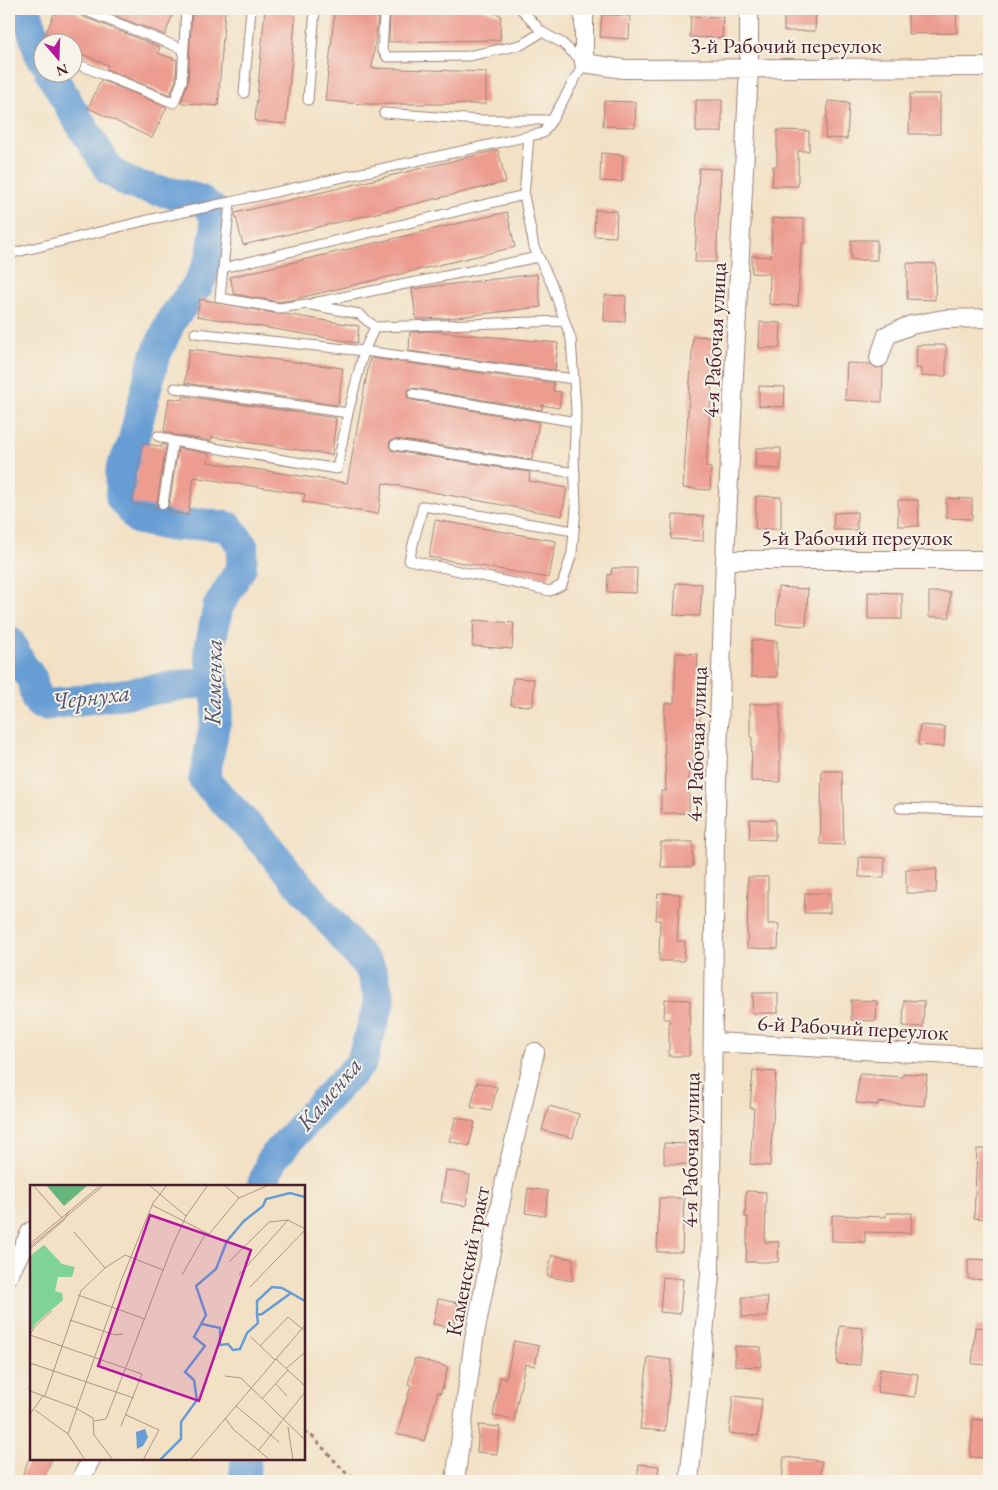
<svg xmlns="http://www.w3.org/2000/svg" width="998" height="1490" viewBox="0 0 998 1490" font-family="'EB Garamond',serif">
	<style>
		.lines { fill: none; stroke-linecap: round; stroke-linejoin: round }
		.river { stroke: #669dd4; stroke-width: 31 }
		.building { fill: #ed9c90 }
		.lane-casing { stroke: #9e8078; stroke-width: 11 }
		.street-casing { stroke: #9e8078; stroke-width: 20 }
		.path { stroke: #9e8078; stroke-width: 3; stroke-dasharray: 4 4; stroke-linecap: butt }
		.lane { stroke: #fff; stroke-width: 9 }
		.street { stroke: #fff; stroke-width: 18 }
		.labels { text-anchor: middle; stroke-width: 4; stroke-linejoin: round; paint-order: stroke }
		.street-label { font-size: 22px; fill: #4a1f2b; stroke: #f7f3e8 }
		.water-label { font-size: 24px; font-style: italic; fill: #55516f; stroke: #f7f3e8 }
		.inset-river { fill: none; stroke: #669dd4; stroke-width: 2.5 }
		.inset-road { fill: none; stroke: #af9387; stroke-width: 1 }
		.view { fill: #b5179e; fill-opacity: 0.15; stroke: #b5179e; stroke-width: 2.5 }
		.inset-edge { fill: none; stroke: #4a1f2b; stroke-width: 2.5 }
	</style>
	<rect width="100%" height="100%" fill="#f7f3e8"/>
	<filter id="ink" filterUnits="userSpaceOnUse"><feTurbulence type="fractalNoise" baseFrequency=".02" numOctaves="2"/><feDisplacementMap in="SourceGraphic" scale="10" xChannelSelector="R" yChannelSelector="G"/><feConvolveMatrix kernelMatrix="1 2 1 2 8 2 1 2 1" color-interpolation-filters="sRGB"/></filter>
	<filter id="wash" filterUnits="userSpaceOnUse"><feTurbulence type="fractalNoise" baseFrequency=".0096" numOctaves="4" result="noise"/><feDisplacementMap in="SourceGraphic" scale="20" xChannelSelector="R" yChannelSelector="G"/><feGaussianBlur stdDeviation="1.12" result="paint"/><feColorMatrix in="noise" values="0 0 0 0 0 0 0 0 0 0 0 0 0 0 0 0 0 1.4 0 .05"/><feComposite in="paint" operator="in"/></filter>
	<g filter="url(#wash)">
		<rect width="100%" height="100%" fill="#f2e1c5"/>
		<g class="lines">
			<path class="river" d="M26,9L39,52L42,58
				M50,72L72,110L110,171L129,183L154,190L179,194L200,200L212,209L216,227L211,258L198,285L172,319L154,359L132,445L121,470V498L138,519L171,526L203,524L229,527L243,547L241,568L218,607L209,651L218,708L204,780L265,844L371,970L380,1000L361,1063L321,1104L272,1159L262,1186
				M9,641L21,664L32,679L36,699L40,704L46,705L213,681
				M244,1481L246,1459"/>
		</g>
		<g id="blocks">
			<path class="building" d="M56,9H75L79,15L160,47L158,53L177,60L176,80L170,95L106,69L108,65L72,50V42H55L44,38Z
				M97,9H175L165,35Z
				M192,9H225L218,106L181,103L188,81Z
				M265,9H296L286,124L255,121Z
				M335,9H482L501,15L500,40L389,42L390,16L384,12L379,14L378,18L372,68L486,72V104H362L325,101Z
				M784,9H816L815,31H784Z
				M956,12L957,33L908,34V13Z
				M602,15L630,16L629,39L600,37Z
				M691,16L723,17L722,38L690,37Z
				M101,80L167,107L152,138L88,108Z
				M910,94H940V134H909Z
				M696,100H722V132H696Z
				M604,101L636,102L635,127L603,126Z
				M828,101L849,103L847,139L825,138Z
				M777,130L809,131V151H798V186H772L773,166H777Z
				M498,150L506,182L243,245L235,213Z
				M601,153L623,155L622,182L600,181Z
				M699,168L721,169L716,262H695Z
				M595,210L617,211L616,237L594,236Z
				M507,212L515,247L295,299L279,302L234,294L230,277Z
				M772,218L804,219V244H801L798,306L769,304L770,274L752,273V256L771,257Z
				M851,240H877V260H851Z
				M907,263L936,264L935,300L907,299Z
				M537,274L541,307L448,318L416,319L412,289Z
				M605,295L626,296L625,322L604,321Z
				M200,299L278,314H284L359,326L357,343L197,316Z
				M760,322L781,323L780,348H759Z
				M431,331L558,343L555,370L409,351L410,332Z
				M693,336L715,337L706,467L711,468L710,490L683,488Z
				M917,345H946V376H921V368H916Z
				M189,349L343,368L338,405L185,383Z
				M370,358L554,383L553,391L561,392L559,408L542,405V410L414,388H410L407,392V397L412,400L539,422L532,460L396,439L390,441L389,445L391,450L394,451L530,472L529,481L567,488L562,516L383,483L378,514L303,502L305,494L194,477L188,515L170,512V510L166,509L169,505L178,448L209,454L208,462L347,483Z
				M847,363L871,364L876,368L883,367L882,402L845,400Z
				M759,386L785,387L784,407L759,406Z
				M183,396L336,418L332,455L212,437L211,441L175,435L164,431L169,398L183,400Z
				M143,443L162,447V444L166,445L157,503L158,508L132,503Z
				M756,448H781V469L755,468Z
				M756,496L781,497V529H755Z
				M946,498L972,499V519L946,518Z
				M898,500H918L919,526H898Z
				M857,512V530H833L834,513Z
				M673,515L704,516L703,541L671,539Z
				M435,520L556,541L549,578L429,557Z
				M612,568H637L636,593L607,592L608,574L611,575Z
				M676,583L702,584L700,616L674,615Z
				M778,587L808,589L806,626L776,624Z
				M868,592L902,593V619H868Z
				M929,592H950V617H929Z
				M474,620L514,623L512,649L472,646Z
				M752,640L777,641V677H751Z
				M676,653L698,654L696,704H701L699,733L693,732V771H689V813H661V791H666L664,731L665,703H674Z
				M513,678L534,679L533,706L511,705Z
				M750,704H780V782L751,781L752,737H750Z
				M920,725L945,727L944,747L918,745Z
				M822,771H842L844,845L820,844Z
				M750,819L775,820V840L749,839Z
				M661,842H693V867H661Z
				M859,857L885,858L884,878L859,877Z
				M906,869H937L936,893H906Z
				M748,877H768V924H779L778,949L747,948Z
				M658,893L680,894L677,941H685L684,961H659L660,920H656Z
				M805,893H830V913H804Z
				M753,993H778V1013H752Z
				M665,999L690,1000L689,1056H669V1019H664Z
				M851,1000L877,1001L876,1021L851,1020Z
				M904,1000L924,1001L923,1027L903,1026Z
				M753,1070L776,1072L770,1166L750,1164L754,1108H750Z
				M903,1073L927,1075L924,1106L878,1102V1105L856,1103L859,1074L903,1077Z
				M477,1082L497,1087L491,1111L471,1107Z
				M549,1106L579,1114L573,1138L542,1130Z
				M456,1117L475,1122L469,1146L449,1141Z
				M664,1143L690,1144L689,1164H664Z
				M977,1149H989V1219L974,1218Z
				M446,1170L470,1175L466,1206L441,1202Z
				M528,1188L548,1191L545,1216L525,1213Z
				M746,1191L766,1192L765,1242H779L778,1262H746L748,1217H745Z
				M659,1198H684L682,1252H657Z
				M886,1213H912L911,1233L865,1232V1242L832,1241V1215L886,1217Z
				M552,1255L573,1259L572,1281L547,1276Z
				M968,1259L989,1260V1280L968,1279Z
				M663,1277L683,1279L680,1314L660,1312Z
				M742,1297H768L767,1317H742Z
				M438,1299L458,1303L453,1328L433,1324Z
				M840,1326L863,1328L860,1365L837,1364Z
				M975,1327L989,1328V1365L972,1364Z
				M514,1341L539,1346L535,1366L525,1364L514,1420L493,1416L500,1377L506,1378Z
				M735,1346L761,1347V1367L735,1366Z
				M648,1357L672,1360L665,1431L640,1429Z
				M415,1358L448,1367L441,1393L438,1392L424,1441L397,1434L411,1385L408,1384Z
				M880,1369L918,1374L915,1397L877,1392Z
				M733,1396L762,1399L758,1436L729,1433Z
				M973,1419L989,1421V1458L970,1457Z
				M479,1425L500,1427L497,1454L477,1452Z
				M784,1457L822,1461L820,1481H782Z
				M29,1459H52L42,1481H20Z
				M639,1464L659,1466L657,1481H637Z"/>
		</g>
	</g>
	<g filter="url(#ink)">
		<use href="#blocks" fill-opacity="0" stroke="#9e8078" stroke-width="1"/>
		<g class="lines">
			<defs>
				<path id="lane" d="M81,9L183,49
					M521,9L542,32L562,43L584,63L552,120L543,133L529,136L524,195L534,247L552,285L571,339L576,410L574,457L576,508L572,553L562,585L550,591L409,560L423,506L574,531
					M384,18L382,50L387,57L468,56L521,45L542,32
					M72,62L174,103L182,81L186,9
					M244,93L251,9
					M308,100L315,9
					M384,113L479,120H552
					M9,254L156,218L230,202
					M223,268L230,202L529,136
					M313,303L538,257
					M375,327L359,314L307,304L279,308L220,298L223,268L524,195
					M195,333L364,351L375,327L565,321
					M175,388L348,413
					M413,394L576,422
					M158,436L173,441L337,469L348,413L364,351L574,379
					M395,445L575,473
					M163,504L173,441
					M900,808L989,811"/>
				<path id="street" d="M584,9V63L624,69L989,67
					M879,358L887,335L911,325L944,319L989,318
					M725,560H989
					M714,1042L989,1057
					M9,1275L31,1231
					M80,1481L91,1459
					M455,1481L474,1339L505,1180L535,1052
					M689,1481L710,1275L715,836L725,560L749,67V9"/>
			</defs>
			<use href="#lane" class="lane-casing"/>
			<use href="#street" class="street-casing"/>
			<path class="path" d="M304,1432L313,1437L345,1472L359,1481"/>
			<use href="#lane" class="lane"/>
			<use href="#street" class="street"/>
		</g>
	</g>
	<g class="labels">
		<g class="street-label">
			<text x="786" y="53">3-й Рабочий переулок</text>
			<text transform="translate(714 340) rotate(-87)" y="8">4-я Рабочая улица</text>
			<text x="857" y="545">5-й Рабочий переулок</text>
			<text transform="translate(696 744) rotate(-88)" y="8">4-я Рабочая улица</text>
			<text transform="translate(853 1027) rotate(3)" y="8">6-й Рабочий переулок</text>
			<text transform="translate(690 1150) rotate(-89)" y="8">4-я Рабочая улица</text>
			<text transform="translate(467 1261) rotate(-79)" y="8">Каменский тракт</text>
		</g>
		<g class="water-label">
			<text transform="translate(213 682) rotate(-89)" y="8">Каменка</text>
			<text transform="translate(91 697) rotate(-7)" y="8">Чернуха</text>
			<text transform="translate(329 1094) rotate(-50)" y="8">Каменка</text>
		</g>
	</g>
	<g transform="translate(30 1185)">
		<rect width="275" height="275" fill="#f2e1c5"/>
		<path d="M14,60L32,79L45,82L42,92H28L25,106L32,108L33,115L5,139L0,148V71Z" fill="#7fd396"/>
		<path d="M16,0H58L34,21Z" fill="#67b57f"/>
		<path d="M115,244L118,252L113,261L107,264L106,247Z" fill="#669dd4"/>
		<path class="inset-river" d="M261,108L232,129L227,130V116L242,102L252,103L275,116M172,139L190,143V160L198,159L203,165L210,164L217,148L228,138L227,130M130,275L151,254V237L167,215L164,195L155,187L175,161L164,152L176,130L166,101L186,84L197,56L214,36L233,21L236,14L260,8L275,12"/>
		<path class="inset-road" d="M3,0L32,33M119,0L156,31M194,0L209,13M122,20L179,49L209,13L239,0M44,47L75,83M0,59L71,0M0,62L74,0M0,64L34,35L39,26M199,77L239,37L258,35L275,44M152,90L176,48M209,90L258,35M220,102L275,45M48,110L115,134M40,135L85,150L93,149M0,150L112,189L91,241M0,150L5,141L22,126M221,152L245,175M230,161L258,132L275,146M246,174L275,201M0,178L104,213M257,183L275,167M195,191L211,193L275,255M246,199L257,211M0,206L46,223L63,233L64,250L83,275M15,211L51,106L75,83L95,70L133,85M232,214L258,185M206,221L249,257M5,225L38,249L55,275M0,229L13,211M96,230L129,245L113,275M195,233L204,245L240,275M64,236L76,234L142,62L156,31L178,0M258,242L263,275M38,249L91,96L123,18L137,0M228,266L275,207M160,275L275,140"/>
		<path class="view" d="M120,30L221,65L169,216L68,181Z"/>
		<rect width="275" height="275" class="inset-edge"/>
	</g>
	<rect width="998" height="1490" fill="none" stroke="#f7f3e8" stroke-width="30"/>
	<g transform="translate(58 58) rotate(161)"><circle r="24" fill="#f7f3e8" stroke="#b29e9c"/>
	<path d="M0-4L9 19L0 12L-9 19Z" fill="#b5179e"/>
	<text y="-8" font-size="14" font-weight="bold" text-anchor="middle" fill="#4a1f2b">N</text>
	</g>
</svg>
